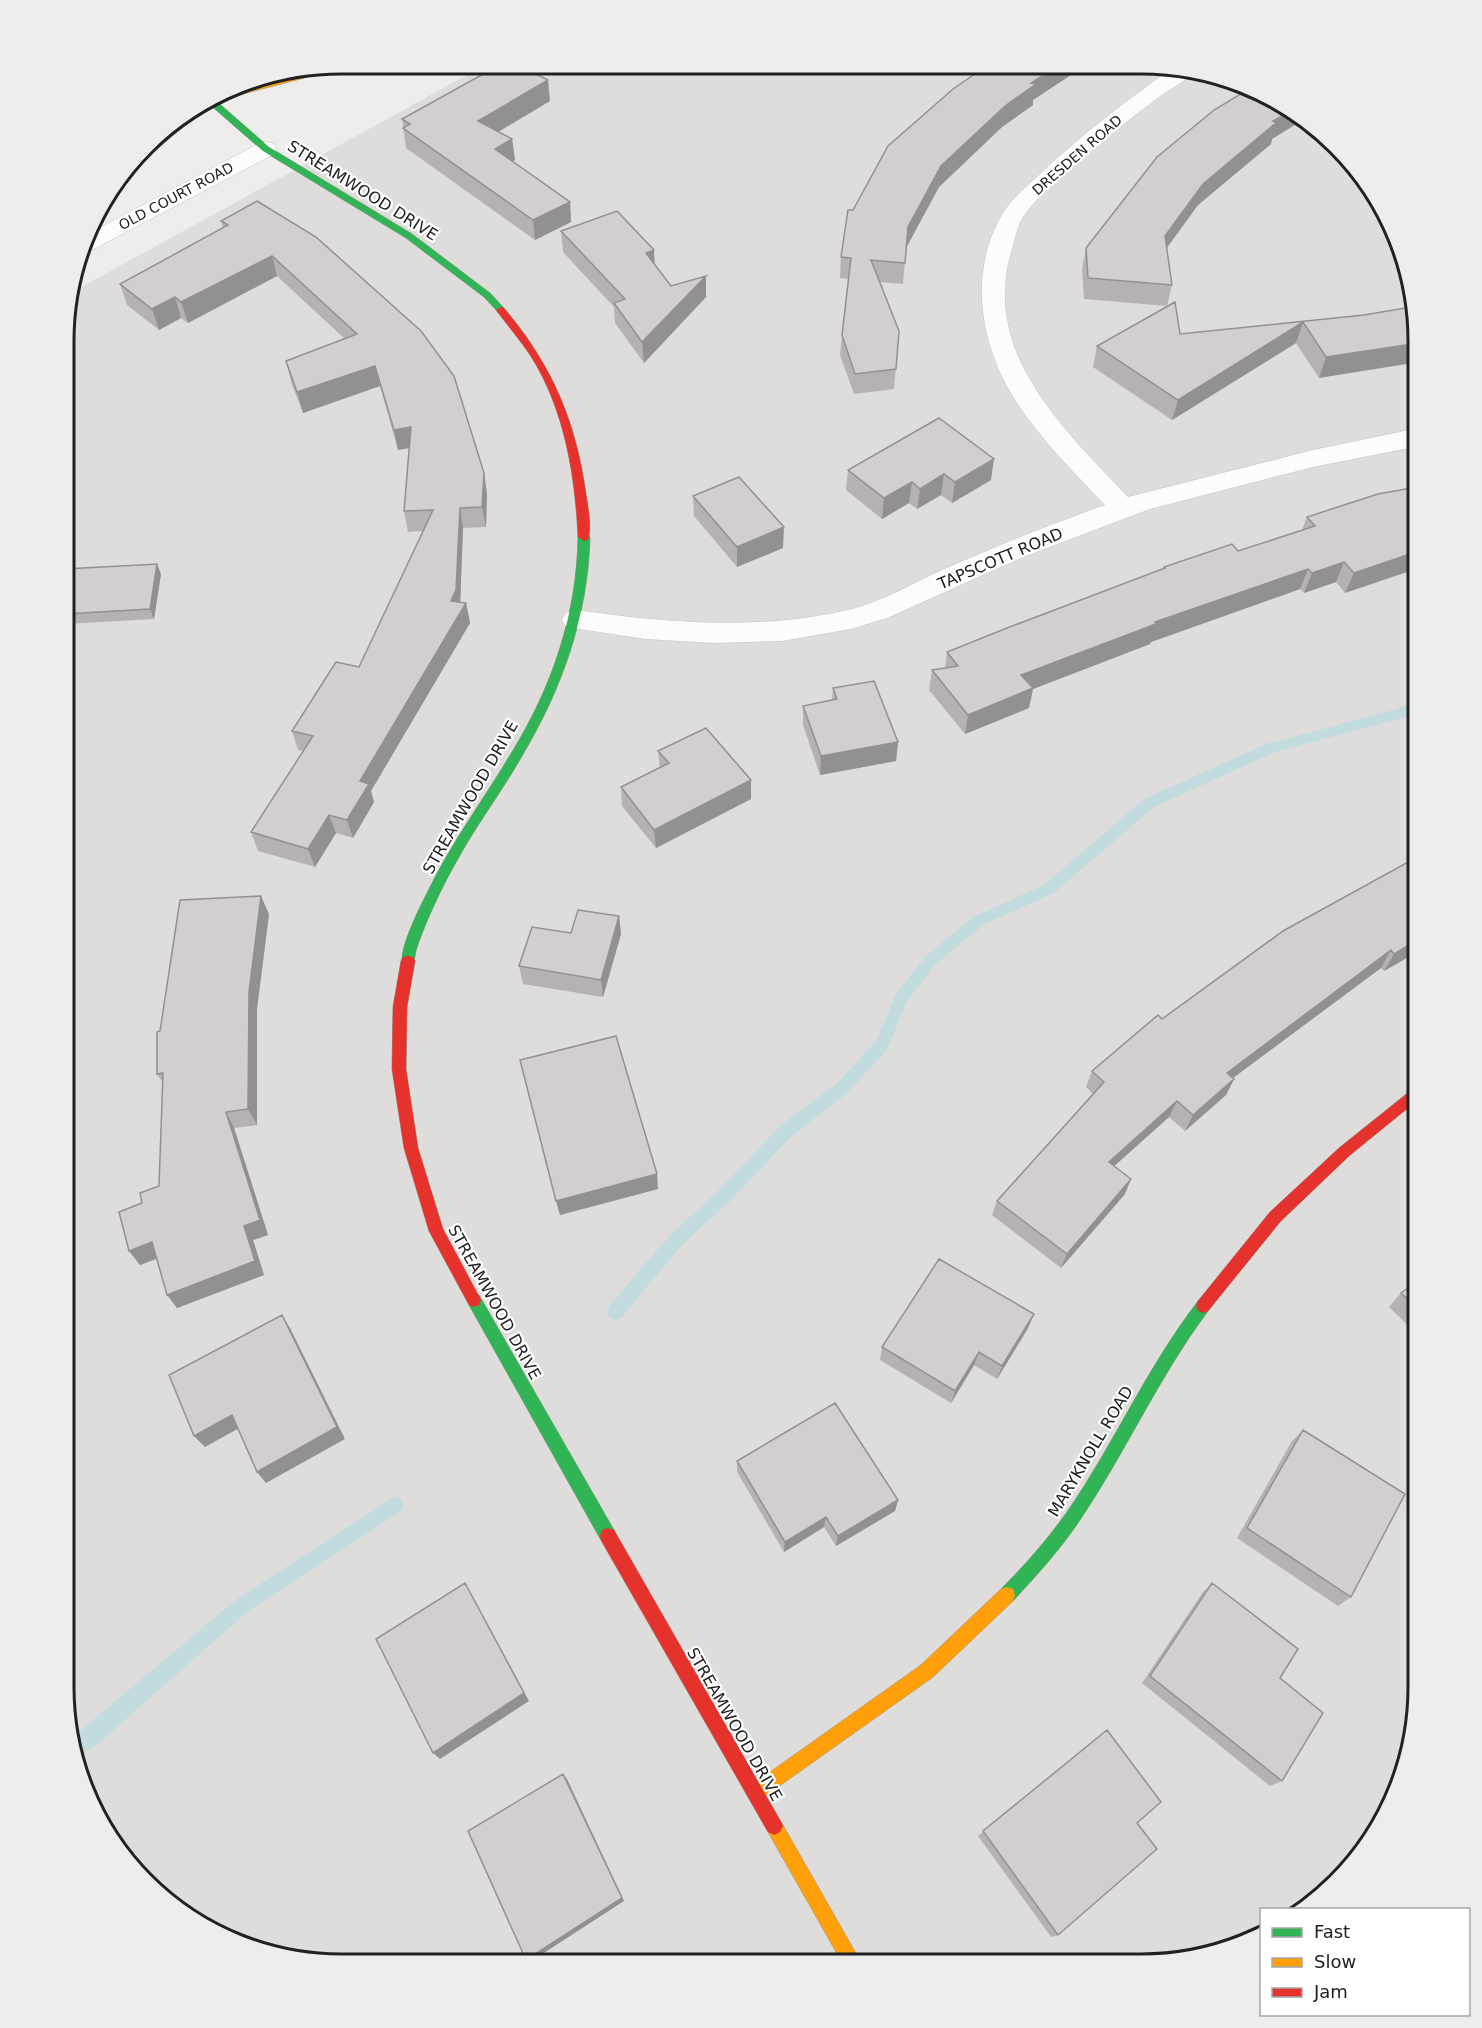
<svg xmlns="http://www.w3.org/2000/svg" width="1482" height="2028" viewBox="0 0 1482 2028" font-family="'DejaVu Sans',sans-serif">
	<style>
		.residential { fill: #dedddc }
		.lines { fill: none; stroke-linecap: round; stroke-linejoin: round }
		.stream { fill: #c2dcde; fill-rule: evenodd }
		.street-casing { stroke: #c5c4c3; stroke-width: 1 }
		.fast-casing { stroke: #989784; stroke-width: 1 }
		.slow-casing { stroke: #989784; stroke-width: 1 }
		.jam-casing { stroke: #989784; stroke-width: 1 }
		.street { fill: #fdfcfc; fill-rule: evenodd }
		.fast { fill: #30b455; fill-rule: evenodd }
		.slow { fill: #ff9f0a; fill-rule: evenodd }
		.jam { fill: #e5322d; fill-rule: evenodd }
		.wall { fill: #b5b2b1 }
		.shaded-wall { fill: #939190 }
		.building { fill: #d2cfce; stroke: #939190; stroke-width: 1.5 }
		.labels { text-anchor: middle; stroke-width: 4.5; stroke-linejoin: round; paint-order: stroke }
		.far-street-label { font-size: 14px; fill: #212121; stroke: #fff }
		.street-label { font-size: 16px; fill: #212121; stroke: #fff }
		.rim { fill: none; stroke: #212121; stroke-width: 3 }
	</style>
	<rect width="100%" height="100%" fill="#efedeb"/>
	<path class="residential" d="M489,63L1178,65L1247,84L1310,120L1391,218L1419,340L1418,1706L1404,1777L1372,1842L1324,1896L1304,1909L1262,1910L1261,1937L1142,1965L305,1963L235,1944L172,1908L91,1810L63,1688L65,304L69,294Z"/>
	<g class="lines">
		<path class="stream" d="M1419,700V711L1406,717L1275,752L1154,807L1054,893L983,925L936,964L907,1001L887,1050L846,1094L792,1136L730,1201L682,1245L621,1318L615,1320L609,1318L607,1312L609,1306L670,1235L718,1191L780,1126L836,1084L876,1041L896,994L926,956L973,917L1044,885L1144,799L1266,744L1397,709Z
			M395,1496L401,1499L404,1505L401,1511L246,1613L99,1743L79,1755L74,1736L234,1601Z"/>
		<defs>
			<path id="street" d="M1177,65L1196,70C1186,81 1171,88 1159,97C1137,113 1116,130 1095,148C1074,166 1038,194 1023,217C1016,228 1014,244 1010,256C983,356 1067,432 1128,497L1313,450L1419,428V446L1313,467L1150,509L1023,557L887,618L851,629L782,641L714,643L645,639L566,627L562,620L566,613L576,610C667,623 762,631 852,609C883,601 911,584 940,571C994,547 1049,525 1105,505C1073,471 1039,438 1014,398C981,345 969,277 999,220C1008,202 1024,189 1038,176C1081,135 1128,99 1177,65Z
				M266,142L274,144L277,149L274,154L94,249L84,250L90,233L258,144Z"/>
			<path id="fast" d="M214,99L269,147L412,234L490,293L504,308V312H498L484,297L406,238L263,151L208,103Z
				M584,533L590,537C588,616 562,689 522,756C501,793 475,827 455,864C440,891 427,919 417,947C415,953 415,959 413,965H403C397,952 420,907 427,893C451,843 484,799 512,752C552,687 577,614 578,537Z
				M474,1293L479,1295L614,1530L616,1536L614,1542L608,1544L602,1542L469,1305L467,1300L469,1295Z
				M1203,1299L1208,1301L1210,1306L1208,1311C1158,1378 1125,1454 1078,1523C1059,1551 1036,1576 1013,1601L1007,1603L1001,1601L999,1595L1001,1589C1025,1565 1047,1540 1067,1512C1114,1444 1147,1367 1198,1301Z"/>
			<path id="slow" d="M347,63H361L208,103L219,96Z
				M1007,1587L1013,1589L1015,1595L1013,1601L933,1677L761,1799L755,1802L749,1799L746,1793L749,1787L921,1665L1001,1589Z
				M774,1817L780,1820L862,1964H843L768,1832L765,1826L768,1820Z"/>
			<path id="jam" d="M501,307L504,308C552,365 576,421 586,494C588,507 592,527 588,540L584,541L578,537C575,475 565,412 532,358C521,341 508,326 496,310Z
				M408,956L413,957L415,961L407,1007L406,1069L418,1148L443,1229L481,1300L479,1305L474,1307L469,1305L429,1231L404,1148L392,1069L393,1007L401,961L403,957Z
				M1419,1084V1099L1349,1156L1280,1222L1208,1311L1203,1313L1198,1311L1196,1306L1198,1301L1270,1212L1339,1148Z
				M608,1528L614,1530L780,1820L783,1826L780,1832L774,1835L768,1832L602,1542L600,1536L602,1530Z"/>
		</defs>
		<use href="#street" class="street-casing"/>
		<use href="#fast" class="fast-casing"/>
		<use href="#slow" class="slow-casing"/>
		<use href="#jam" class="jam-casing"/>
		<use href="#street" class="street"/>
		<use href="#fast" class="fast"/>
		<use href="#slow" class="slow"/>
		<use href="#jam" class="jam"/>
	</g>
	<path class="wall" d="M988,65H1086L1033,100V105L1002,127L939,187L906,248L903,284L880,282L899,331L894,389L854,394L840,355L842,335L848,279L840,278L841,257L853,210Z
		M1252,87L1306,118L1272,139L1271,144L1198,205L1167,248L1172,285L1167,306L1180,334L1364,315L1319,378L1296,343L1172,420L1093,367L1097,346L1167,306L1084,299L1082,269L1086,248Z
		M550,101L498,132L512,139L515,160L512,161L570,202L571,222L535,240L406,148L402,119Z
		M257,201L484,473L487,494L486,527L463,528L460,602L466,603L470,623L371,791L374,802L353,838L336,833L315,867L258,851L251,832L304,751L298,750L292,731L359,667L423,531L408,532L404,511L409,448L398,450L380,386L303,413L291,382L286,361L345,339L277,276L188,323L181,318L159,330L127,305L120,284L223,228L221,221Z
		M561,231L671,286L706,297L644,363L615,323L614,307L563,252Z
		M939,418L991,480L952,503L941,495L917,509L909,503L882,519L846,490L848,470Z
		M1417,487L1345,593L1336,582L1304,593L1300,589L1151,642L1150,644L1033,689L1029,708L965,734L929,690L932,670L945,668L947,652L1163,569L1164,567L1238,551L1302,530L1307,517Z
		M693,496L783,548L737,567L694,516Z
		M65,569L161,574L154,619L65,624Z
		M833,688L898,742L896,761L820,775L803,725V706L832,700Z
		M658,751L751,780V799L656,848L622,806L621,787L660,768Z
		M269,914L257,1009V1125L234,1128L268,1235L253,1240L264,1275L177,1308L157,1259L140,1265L129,1251L142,1203L159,1186L163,1083L157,1074L160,1031Z
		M619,916L621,934L603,997L523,984L519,966Z
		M1283,931L1419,951L1384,971L1381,968L1233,1078L1234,1079L1226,1095L1185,1131L1169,1117L1114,1166L1125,1194L1061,1268L992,1215L997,1201L1093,1094L1086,1087L1092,1071Z
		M520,1060L658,1189L560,1215Z
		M1419,1280V1336L1389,1307L1401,1293Z
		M1028,1328L997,1379L974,1365L951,1403L880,1360L882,1347Z
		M1303,1430L1351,1597L1338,1606L1237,1538L1292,1441Z
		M737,1461L898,1500L895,1511L836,1546L824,1527L784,1552L737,1472Z
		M1212,1583L1282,1781L1270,1786L1142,1683L1203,1592Z
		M1418,1591V1607L1410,1596Z
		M1107,1730L1137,1823L1058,1935L1051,1937L978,1836Z"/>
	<path class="shaded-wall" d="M1058,65H1086L1033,100V105L1002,127L939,187L906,248L908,227L941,166L1031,83Z
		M548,80L550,101L481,142L478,121Z
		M1292,110L1306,118L1272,139L1271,144L1198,205L1160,257L1165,236L1203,184L1273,121Z
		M512,139L515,160L497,170L495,149Z
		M570,202L571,222L535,240L533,220Z
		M654,250L655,271L646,253Z
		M272,256L277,276L188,323L181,302Z
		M706,276V297L644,363L642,342Z
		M175,297L181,318L159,330L152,309Z
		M1303,322L1296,343L1172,420L1178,400Z
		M1419,343V362L1319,378L1326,357Z
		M375,366L380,386L303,413L297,392Z
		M411,427L415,447L398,450L394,430Z
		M994,459L991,480L952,503L955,482Z
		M484,473L487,494L486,527L482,507Z
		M944,474L941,495L917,509L920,489Z
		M912,482L909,503L882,519L884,498Z
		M460,508L463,528L460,610L451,601Z
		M784,527L783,548L737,567V547Z
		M1419,551V568L1345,593L1354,573Z
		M1344,562L1336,582L1304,593L1312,573Z
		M157,564L161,574L154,619L150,609Z
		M1308,569L1300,589L1151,642L1150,644L1033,689L1029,708L965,734L968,715L1021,675L1155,622Z
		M466,603L470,623L371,791L374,802L353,838L347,820L360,781Z
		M898,742L896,761L820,775L821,756Z
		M751,780V799L656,848L654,830Z
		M329,815L336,833L315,867L308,849Z
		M261,896L269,914L257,1009V1125L248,1109L249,992Z
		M619,916L621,934L603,997L601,980Z
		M1419,939V951L1384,971L1394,954Z
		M1391,950L1381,968L1218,1089L1227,1073Z
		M1234,1079L1226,1095L1185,1131L1193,1115Z
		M1177,1101L1169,1117L1102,1177L1109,1162Z
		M226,1112L234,1128L268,1235L253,1240L264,1275L177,1308L167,1295L244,1226Z
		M657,1174L658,1189L560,1215L556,1201Z
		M1131,1179L1125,1194L1061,1268L1067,1254Z
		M152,1242L162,1256L140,1265L129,1251Z
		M1034,1314L1028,1328L997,1379L1002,1366Z
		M282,1315L290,1328L345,1439L266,1483L257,1472Z
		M979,1352L974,1365L951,1403L955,1391Z
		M232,1415L241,1427L205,1447L194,1436Z
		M898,1500L895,1511L836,1546L838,1536Z
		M826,1517L824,1527L784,1552L785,1542Z
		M465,1583L529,1701L440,1759L433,1753Z
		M563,1774L567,1779L624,1901L530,1962L526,1960Z"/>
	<path class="building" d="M503,63H514L548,80L478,121L512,139L495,149L570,202L533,220L403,128L410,124L402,119Z
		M988,65H1058L1031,83L1036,84L1005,106L941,166L908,227L905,263L871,260L899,331L896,369L855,374L842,335L851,258L841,257L848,210H853L888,146L953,89Z
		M1252,87L1292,110L1273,121L1276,123L1203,184L1165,236L1172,285L1088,278L1086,248L1157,157L1214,110Z
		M257,201L316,237L421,331L454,376L484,473L482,507L460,508L456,590L451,601L466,603L360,781L369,784L347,820L329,815L308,849L251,832L313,736L292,731L336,662L359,667L433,510L404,511L411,427L394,430L375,366L297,392L286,361L357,334L272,256L181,302L175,297L152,309L120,284L228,225L221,221Z
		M617,211L654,250L646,253L671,286L706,276L642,342L614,303L625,299L561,231Z
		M1175,302L1180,334L1364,315L1411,307L1419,343L1326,357L1303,322L1178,400L1097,346Z
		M939,418L994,459L955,482L944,474L920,489L912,482L884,498L848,470Z
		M739,477L784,527L737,547L693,496Z
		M1417,487L1419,490V551L1354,573L1344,562L1312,573L1308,569L1155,622L1156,624L1021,675L1033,688L968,715L932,670L958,666L947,652L1007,628L1165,568L1164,567L1232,544L1238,551L1315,526L1307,517L1378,494Z
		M157,564L150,609L65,614V569Z
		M874,681L898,742L821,756L803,706L837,699L833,688Z
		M706,728L751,780L654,830L621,787L669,763L658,751Z
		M1419,856V939L1394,954L1391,950L1227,1073L1234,1079L1193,1115L1177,1101L1109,1162L1131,1179L1067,1254L997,1201L1104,1082L1092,1071L1158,1015L1162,1019L1283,931Z
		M261,896L249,992L248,1109L226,1112L260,1220L244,1226L255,1261L167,1295L152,1242L129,1251L119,1212L142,1203L140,1193L159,1186L163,1073L157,1074V1032L160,1031L180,900Z
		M578,910L619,916L601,980L519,966L532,927L571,933Z
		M616,1036L657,1174L556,1201L520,1060Z
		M939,1259L1034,1314L1002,1366L979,1352L955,1391L882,1347Z
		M1419,1280V1310L1401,1293Z
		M282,1315L337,1427L257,1472L232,1415L194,1436L169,1375Z
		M835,1403L898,1500L838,1536L826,1517L785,1542L737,1461Z
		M1303,1430L1405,1494L1351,1597L1247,1528Z
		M465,1583L524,1693L433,1753L376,1639Z
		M1212,1583L1298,1649L1280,1678L1323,1713L1282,1781L1150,1676Z
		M1107,1730L1161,1802L1137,1823L1157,1849L1058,1935L983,1831Z
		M563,1774L622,1898L526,1960L468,1831Z"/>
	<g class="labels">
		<g class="far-street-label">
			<text transform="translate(1077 155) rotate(-41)" y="5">DRESDEN ROAD</text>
			<text transform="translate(176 196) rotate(-28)" y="5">OLD COURT ROAD</text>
		</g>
		<g class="street-label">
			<text transform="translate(363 190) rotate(32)" y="6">STREAMWOOD DRIVE</text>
			<text transform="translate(1000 558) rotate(-23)" y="6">TAPSCOTT ROAD</text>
			<text transform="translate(470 797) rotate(-60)" y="6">STREAMWOOD DRIVE</text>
			<text transform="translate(495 1302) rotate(61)" y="6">STREAMWOOD DRIVE</text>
			<text transform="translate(1090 1451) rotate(-59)" y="6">MARYKNOLL ROAD</text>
			<text transform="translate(735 1724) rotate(60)" y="6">STREAMWOOD DRIVE</text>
		</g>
	</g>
	<path d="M0 0H1482V2028H0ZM341 74H1141A267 267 0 0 1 1408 341V1687A267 267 0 0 1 1141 1954H341A267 267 0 0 1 74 1687V341A267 267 0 0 1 341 74Z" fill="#ededed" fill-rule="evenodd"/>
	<path class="rim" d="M341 74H1141A267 267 0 0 1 1408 341V1687A267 267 0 0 1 1141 1954H341A267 267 0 0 1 74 1687V341A267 267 0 0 1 341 74Z"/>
	<rect x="1260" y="1908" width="210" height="108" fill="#ffffff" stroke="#a6a6a6" stroke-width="1.5"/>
	<rect x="1272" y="1928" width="30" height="9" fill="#30b455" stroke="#a6a6a6" stroke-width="1.5"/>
	<text x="1314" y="1938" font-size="18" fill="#212121">Fast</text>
	<rect x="1272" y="1958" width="30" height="9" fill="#ff9f0a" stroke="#a6a6a6" stroke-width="1.5"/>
	<text x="1314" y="1968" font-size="18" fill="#212121">Slow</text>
	<rect x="1272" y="1988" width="30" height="9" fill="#e5322d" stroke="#a6a6a6" stroke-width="1.5"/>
	<text x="1314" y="1998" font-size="18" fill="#212121">Jam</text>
</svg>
